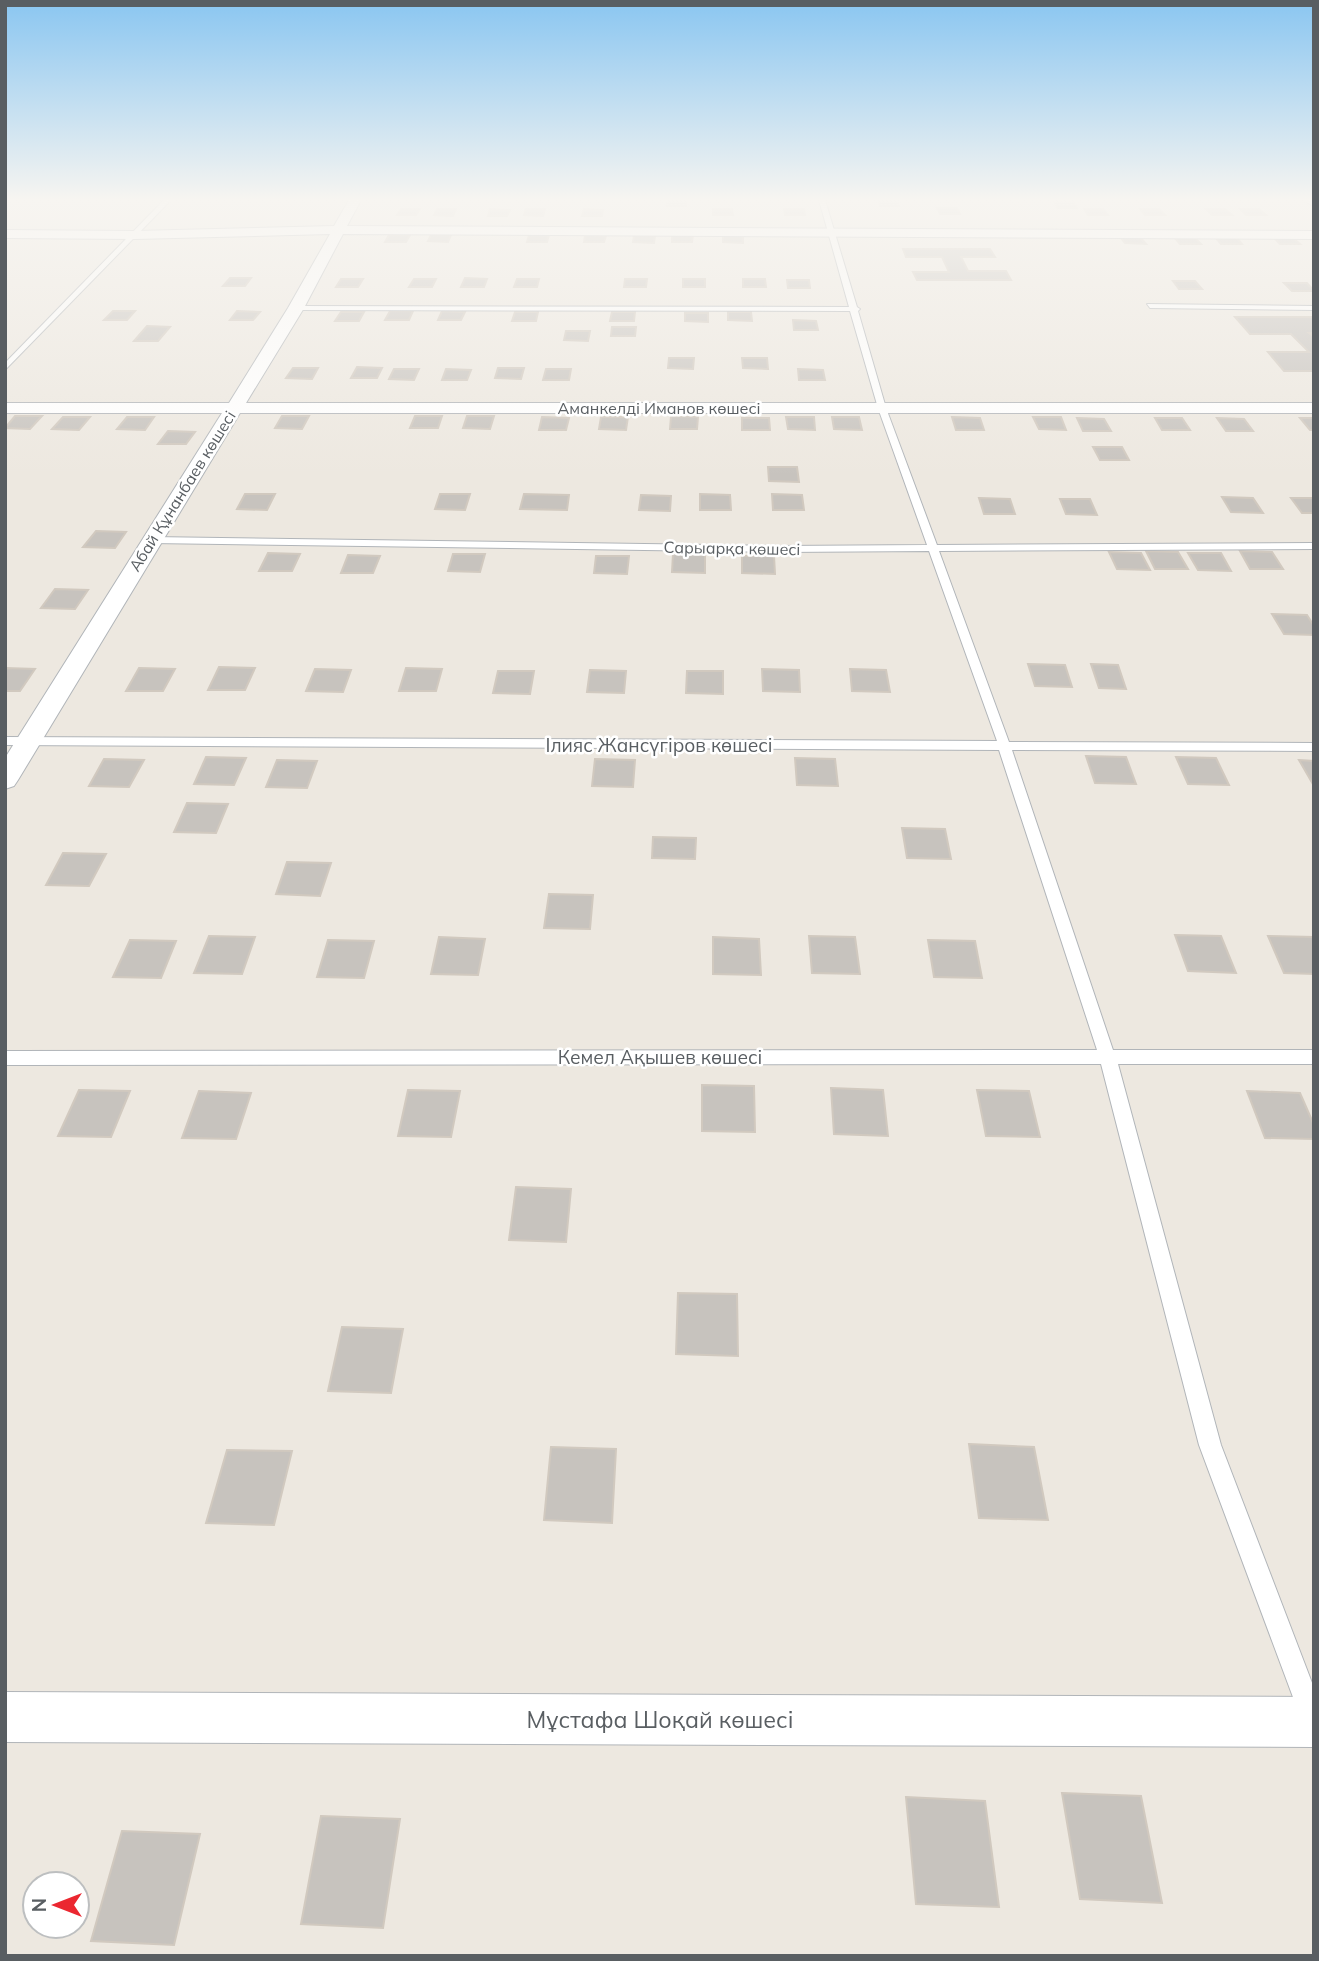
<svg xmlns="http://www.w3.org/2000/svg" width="1319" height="1961" viewBox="0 0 1319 1961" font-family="Mulish,sans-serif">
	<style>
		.building { fill: #c7c3be; stroke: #d1c9bf; stroke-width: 2 }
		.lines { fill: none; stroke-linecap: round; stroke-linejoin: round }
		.service-casing { stroke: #b1b5b9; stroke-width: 2 }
		.minor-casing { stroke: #b1b5b9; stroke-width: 2 }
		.service { fill: #fff; fill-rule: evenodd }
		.minor { fill: #fff; fill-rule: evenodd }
		.labels { text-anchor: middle; stroke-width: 5; stroke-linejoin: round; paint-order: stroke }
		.far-street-label { font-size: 16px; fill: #595e62; stroke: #fff }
		.street-label { font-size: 19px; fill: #595e62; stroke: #fff }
		.near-street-label { font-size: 23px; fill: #595e62; stroke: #fff }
	</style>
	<rect width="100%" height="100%" fill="#ede8e0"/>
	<path class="building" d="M667,200H686V206H667Z
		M878,200H897L899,206H880Z
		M1054,202H1073L1077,208H1058Z
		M937,208H957L960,214H940Z
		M401,209H420L416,215H397Z
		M437,209H456L453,216L434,215Z
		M490,209L510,210L507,216H488Z
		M526,209H545L543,216L524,215Z
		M584,209L603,210L602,216H582Z
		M713,209H732L733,215H713Z
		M784,209H804L805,215H785Z
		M1084,209H1103L1108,215H1088Z
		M1140,209H1159L1165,215H1145Z
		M1206,209H1225L1232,215H1212Z
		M1240,209H1259L1266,215H1246Z
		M389,235H410L406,242H385Z
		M431,235H451L448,242L428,241Z
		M529,235H549L547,242H527Z
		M585,235L606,236L604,242H584Z
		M672,235H693L692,242H672Z
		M634,236H655L654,243L633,242Z
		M723,236H743V243L723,242Z
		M1120,237H1140L1146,244L1125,243Z
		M1174,237L1195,238L1201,244H1180Z
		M1215,237H1236L1242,244H1221Z
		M1273,237L1293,238L1300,244H1280Z
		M903,249H990L995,257H961L968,271H1006L1011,280H917L913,272H949L942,257H906Z
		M230,278H251L245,286H223Z
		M465,278L487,279L484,287H461Z
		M341,279H363L358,287H336Z
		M414,279H436L432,287H409Z
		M517,279H539L537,287H514Z
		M625,279H647L646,287H624Z
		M683,279H705V287H683Z
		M743,279H765L766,287H743Z
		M787,280H809L810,288H788Z
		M1173,281H1195L1202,289H1179Z
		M1284,283H1307L1314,291H1292Z
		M113,311H135L127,320H104Z
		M237,311L260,312L253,320H230Z
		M390,311H413L409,320H385Z
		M442,311L465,312L461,320H438Z
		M341,312H364L359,321H335Z
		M515,312H538L536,321H512Z
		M612,312H635L634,321H610Z
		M728,312H751L752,321L728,320Z
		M685,313H708V322L685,321Z
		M1235,317H1314V333H1309L1314,337V371H1284L1268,352H1309L1291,334H1250Z
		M793,320L816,321L818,330H794Z
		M147,326L170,327L158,341H134Z
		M612,327H636L635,336H611Z
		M566,331H590L588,341L564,340Z
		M669,358H694L693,369L668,368Z
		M742,358H767L768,369L743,368Z
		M357,367L382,368L377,378H351Z
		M293,368H318L312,379L286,378Z
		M498,368H524L521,379L495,378Z
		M394,369H419L414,380L389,379Z
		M446,369L471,370L467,380H442Z
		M546,369H571L569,380H543Z
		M798,369L823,370L825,380H799Z
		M15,416H42L30,429L5,428Z
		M282,416H309L302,429L275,428Z
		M415,416H442L438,428H410Z
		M467,416H494L490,429L463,428Z
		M671,416L698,417L697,429H670Z
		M63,417H90L79,430L52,429Z
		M127,417H154L145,430L117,429Z
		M542,417L569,418L566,430H539Z
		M601,417H628L626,430L599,429Z
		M786,417H814L815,430L788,429Z
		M832,417H859L862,430L834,429Z
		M952,417L980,418L984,430H956Z
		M1033,417H1061L1066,430L1039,429Z
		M742,418H769L770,430H742Z
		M1077,418L1104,419L1111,431H1083Z
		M1155,418H1182L1190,430H1162Z
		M1217,418L1244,419L1253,431H1226Z
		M1300,418H1314V430H1310Z
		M168,431L195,432L186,444H158Z
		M1093,447H1122L1129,460H1100Z
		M768,467H797L799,482L769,481Z
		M245,494H275L267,510L237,509Z
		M440,494H470L465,510L435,509Z
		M524,494L569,495L567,510L520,509Z
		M700,494L730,495L731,510H700Z
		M772,494L802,495L804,510H773Z
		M641,495L671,496L670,511L639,510Z
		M1222,497L1253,498L1263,513L1231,512Z
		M979,498L1010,499L1015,514H984Z
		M1291,498H1314V513H1302Z
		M1060,499H1090L1097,515L1066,514Z
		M96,531L126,532L115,548L83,547Z
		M1146,551L1178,552L1188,569H1155Z
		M1240,551L1272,552L1283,569H1250Z
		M1109,552L1141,553L1150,570L1117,569Z
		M268,553L300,554L292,571H259Z
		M1188,553H1221L1231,571L1198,570Z
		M453,554H485L480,572L448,571Z
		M673,554L705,555V573L672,572Z
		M348,555L380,556L373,573H341Z
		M596,556H629L627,574L594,573Z
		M742,556H774L775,574L742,573Z
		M55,589L88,590L75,609L41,608Z
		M1272,614L1307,615L1314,626V635L1284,634Z
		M1028,664L1065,665L1072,687L1035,686Z
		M1091,664L1118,665L1126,689L1099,688Z
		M219,667L255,668L245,690H208Z
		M5,668L35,669L20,691H5Z
		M139,668L175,669L163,691H126Z
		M406,668L442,669L436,691H399Z
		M315,669L351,670L343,692L306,691Z
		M762,669L799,670L800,692L763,691Z
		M850,669L886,670L890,692L852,691Z
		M590,670L626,671L624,693L587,692Z
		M498,671H534L530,694L493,693Z
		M687,671H723V694L686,693Z
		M1086,756L1126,757L1136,784L1095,783Z
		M206,757L246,758L234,785L194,784Z
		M1176,757L1216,758L1229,785L1188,784Z
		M795,758L835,759L838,786L797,785Z
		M104,759L144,760L129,787L89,786Z
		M595,759L635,760L633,787L592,786Z
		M277,760L317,761L307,788L266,787Z
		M1299,760L1314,761V786Z
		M187,803L228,804L216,833L174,832Z
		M902,828L945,829L951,859L907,858Z
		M653,837L696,838L695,859L652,858Z
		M63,853L106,854L89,886L46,885Z
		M287,862L331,863L320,896L276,894Z
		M549,894L593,895L590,929L544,928Z
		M1175,935L1221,936L1236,973L1188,971Z
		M209,936L255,937L242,974L194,973Z
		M809,936L855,937L860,974L812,973Z
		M1268,936L1314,937V974L1284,973Z
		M439,937L485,939L478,975L431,974Z
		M713,937L759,939L761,975L713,974Z
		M130,940L176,941L161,978L113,977Z
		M328,940L374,941L364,978L317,977Z
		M928,940L975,941L982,978L934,977Z
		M702,1085L754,1086L755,1132L702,1131Z
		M831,1088L883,1090L888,1136L834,1134Z
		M79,1090L130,1091L111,1137L58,1136Z
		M408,1090L460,1091L451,1137L398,1136Z
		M977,1090L1029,1091L1040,1137L986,1136Z
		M199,1091L251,1093L236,1139L182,1138Z
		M1247,1091L1300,1093L1314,1125V1139L1265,1138Z
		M516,1187L571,1189L566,1242L509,1240Z
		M678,1293L737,1294L738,1356L676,1354Z
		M342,1327L403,1329L391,1393L328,1391Z
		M969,1444L1034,1447L1048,1520L979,1518Z
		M551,1447L616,1449L612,1523L544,1520Z
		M227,1450L292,1451L274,1525L206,1523Z
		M1062,1793L1141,1796L1162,1903L1080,1899Z
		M906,1797L985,1801L999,1907L916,1904Z
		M321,1816L400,1819L383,1928L301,1924Z
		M122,1831L200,1834L174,1945L91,1941Z"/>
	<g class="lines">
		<defs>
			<path id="service" d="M164,200H171L5,370V363Z
				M819,200H825L857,307L860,309L858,311L886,408L937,545L1314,543V549L939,551L1009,742L1314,743V751L1012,750L1113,1050H1314V1064H1118L1221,1445L1314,1688L1312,1728L1303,1725L1300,1716L1199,1445L1101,1064L5,1065V1051L1097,1050L999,750L5,745V737L997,741L929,551L782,552L151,543L146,540L151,537L782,546L927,545L878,408L850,311L296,310L292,308L296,306L849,307Z
				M1147,304L1314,306V310L1150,308Z"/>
			<path id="minor" d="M349,200H361L347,226L1314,231V239L343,234L304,308L246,403H1314V413H240L18,780L14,786L5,789V758L222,413H5V403H229L288,308L330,234L135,239L5,238V230L135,231L334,226Z
				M1304,200H1314V207Z
				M5,1692L1314,1697V1747L5,1742Z"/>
		</defs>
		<use href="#service" class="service-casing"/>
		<use href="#minor" class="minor-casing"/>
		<use href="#service" class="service"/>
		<use href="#minor" class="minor"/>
	</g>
	<linearGradient id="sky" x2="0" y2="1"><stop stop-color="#8ac6f1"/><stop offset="0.42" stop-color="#f7f5f1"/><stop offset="1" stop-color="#f7f5f1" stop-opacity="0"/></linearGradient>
	<rect width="1319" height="475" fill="url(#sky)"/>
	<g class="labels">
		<g class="far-street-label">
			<text x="659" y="414">Аманкелді Иманов көшесі</text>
			<text transform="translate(182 491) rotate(-58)" y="6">Абай Құнанбаев көшесі</text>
			<text transform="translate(732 548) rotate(1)" y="6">Сарыарқа көшесі</text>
		</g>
		<g class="street-label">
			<text x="659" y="752">Ілияс Жансүгіров көшесі</text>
			<text x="660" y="1064">Кемел Ақышев көшесі</text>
		</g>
		<g class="near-street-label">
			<text x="660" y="1728">Мұстафа Шоқай көшесі</text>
		</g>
	</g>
	<rect width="1319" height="1961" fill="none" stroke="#595e62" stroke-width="14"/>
	<g transform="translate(56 1905) rotate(270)"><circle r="33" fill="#ffffff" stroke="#bdbfc0" stroke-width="2"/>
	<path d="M0-5L12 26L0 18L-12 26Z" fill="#eb2730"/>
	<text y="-10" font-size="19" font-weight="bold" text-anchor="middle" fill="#595e62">N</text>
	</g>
</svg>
